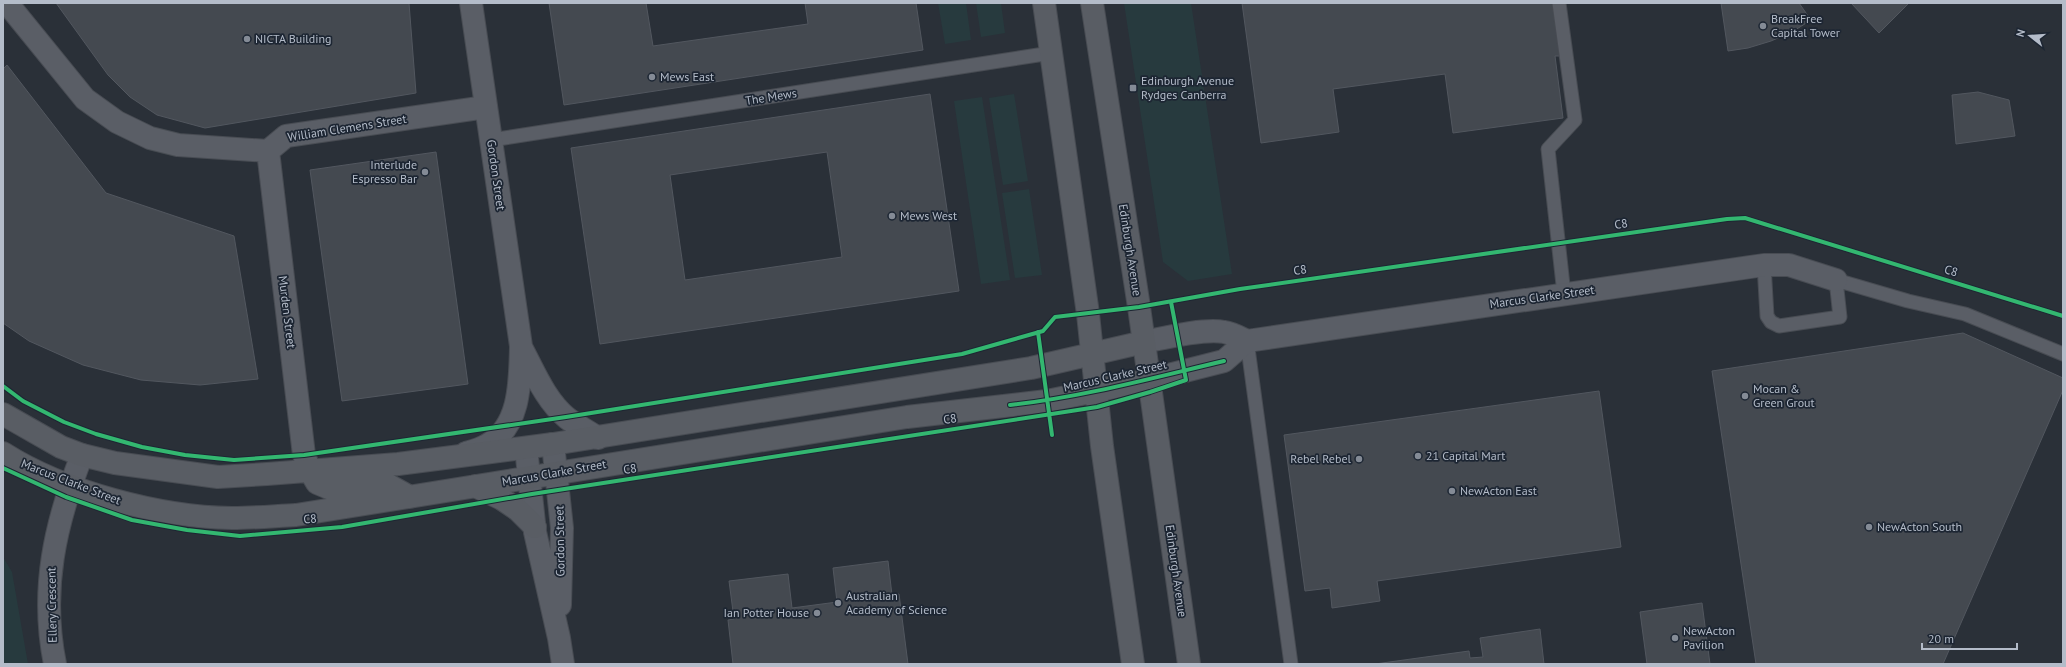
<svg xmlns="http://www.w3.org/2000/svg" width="2066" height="667" viewBox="0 0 2066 667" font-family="'PT Sans',sans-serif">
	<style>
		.green { fill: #273a3e }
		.building { fill: #444950; stroke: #52575f; fill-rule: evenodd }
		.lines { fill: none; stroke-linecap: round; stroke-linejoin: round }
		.lane-casing { stroke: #484c53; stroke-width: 15 }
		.street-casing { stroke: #484c53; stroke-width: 24 }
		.secondary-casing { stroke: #484c53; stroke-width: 24 }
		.lane { stroke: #5a5e66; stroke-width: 13 }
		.street { stroke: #5a5e66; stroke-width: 22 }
		.secondary { stroke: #595d64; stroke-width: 22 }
		.cycleway-casing { stroke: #1d2633; stroke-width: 6 }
		.cycleway { stroke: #33b770; stroke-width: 4 }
		.poi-dot { fill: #848b96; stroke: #1d2633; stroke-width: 1.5 }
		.labels { text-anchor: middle; stroke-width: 3.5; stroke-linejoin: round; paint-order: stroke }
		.poi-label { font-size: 12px; fill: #b4bcc9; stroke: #1d2633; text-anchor: start }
		.street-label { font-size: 12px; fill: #b4bcc9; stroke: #1d2633 }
	</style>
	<rect width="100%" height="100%" fill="#2a3038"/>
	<path class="green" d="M938,3H966L971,40L945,44Z
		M976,3H1001L1005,33L981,37Z
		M1124,3H1191L1232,274L1188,281L1163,262Z
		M1014,94L1028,181L1003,185L989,98Z
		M982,97L1010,280L981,284L954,101Z
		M1029,189L1042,275L1015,278L1002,193Z
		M3,557L12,572L28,664H3Z"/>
	<path class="building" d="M56,3H409L416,93L205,128L157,115L130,97L108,75Z
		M549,3H646L653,46L808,24L805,3H916L923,50L564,105Z
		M1242,3H1553L1560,56H1555L1563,118L1453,133L1445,74L1333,89L1339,132L1261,143Z
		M1721,3H1799L1811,20L1792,32L1771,41L1748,48L1728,51Z
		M1851,3H1909L1879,33Z
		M7,65L106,193L234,236L258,379L200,385L141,380L83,365L29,341L3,323V69Z
		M1978,92L2009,100L2015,136L1956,144L1952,95Z
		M930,94L959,291L600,344L571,148ZM827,152L842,257L685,280L670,175Z
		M436,152L468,384L342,401L310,170Z
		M1963,333L2063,378V390L1943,664H1756L1712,371Z
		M1599,391L1621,547L1377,581L1380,601L1332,608L1330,588L1305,591L1284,435Z
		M888,561L892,595L899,594L908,664H733L728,620L734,619L729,581L788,574L792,608L837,602L833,568Z
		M1702,603L1710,664H1647L1640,612Z
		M1540,629L1544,664H1375L1469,651L1470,658L1483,657L1480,638Z"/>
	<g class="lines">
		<defs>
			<path id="lane" d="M1559,3L1575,120L1548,149L1564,294
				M491,140L1051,53
				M1764,265L1767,316L1771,322L1779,326L1840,317L1836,280L1908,301L1965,314L2063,354
				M1247,341L1291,664"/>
			<path id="street" d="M7,3L85,99L117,122L150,138L178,145L268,151L286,136L486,107
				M268,151L304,455L310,471
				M1144,342C1164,338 1204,328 1224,332C1232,333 1239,337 1247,341L1764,265H1789L1836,280
				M521,347C534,371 545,400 567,418C576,425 588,431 598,438
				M1149,380L1224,361L1247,341
				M553,444L562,528L560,605
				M526,448L535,532L559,638L563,664
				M466,453C473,451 481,449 487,445C521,426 520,381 521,346L471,3
				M55,664C40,590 55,524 82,455"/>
			<path id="secondary" d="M1044,3L1088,314L1102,446L1133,664
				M1092,3L1139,307L1189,664
				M3,414L61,447L82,455L115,463L218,477L267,474L398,464L553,444L1031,368L1144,342
				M3,453C64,492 160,517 232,518C254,518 275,516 296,515L907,417L1047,401L1149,380
				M310,471L317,483L329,488H349L383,482L410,497
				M475,486L502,499L518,510L535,527"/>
		</defs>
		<use href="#lane" class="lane-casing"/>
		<use href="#street" class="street-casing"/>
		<use href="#secondary" class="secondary-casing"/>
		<use href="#lane" class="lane"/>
		<use href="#street" class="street"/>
		<use href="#secondary" class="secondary"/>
		<defs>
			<path id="cycleway" d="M1038,332L1052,435
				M3,386L23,401L64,422L96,434L142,447L185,455L234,460L304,455L566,417L962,354L1043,331L1055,317L1139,307L1240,289L1727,219L1745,218L2063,316
				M1010,405C1083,397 1152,378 1224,361
				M3,468L66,497L132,520L187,530L240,536L342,527L532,494L1097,407L1150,392L1186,380L1171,302"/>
		</defs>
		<use href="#cycleway" class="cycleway-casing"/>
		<use href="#cycleway" class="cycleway"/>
	</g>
	<g class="poi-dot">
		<circle cx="1763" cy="26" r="4"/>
		<circle cx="247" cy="39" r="4"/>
		<circle cx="652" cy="77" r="4"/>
		<rect x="1129" y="84" width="8" height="8" rx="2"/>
		<circle cx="425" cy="172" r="4"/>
		<circle cx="892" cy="216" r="4"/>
		<circle cx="1745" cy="396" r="4"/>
		<circle cx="1418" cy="456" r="4"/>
		<circle cx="1359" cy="459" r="4"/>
		<circle cx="1452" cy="491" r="4"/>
		<circle cx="1869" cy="527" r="4"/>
		<circle cx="838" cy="603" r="4"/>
		<circle cx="817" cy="613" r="4"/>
		<circle cx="1675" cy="638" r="4"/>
	</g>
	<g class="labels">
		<g class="poi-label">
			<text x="1771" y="23">BreakFree<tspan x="1771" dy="14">Capital Tower</tspan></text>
			<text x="255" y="43">NICTA Building</text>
			<text x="660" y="81">Mews East</text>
			<text x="1141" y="85">Edinburgh Avenue<tspan x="1141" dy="14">Rydges Canberra</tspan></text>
			<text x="417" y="169" text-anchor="end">Interlude<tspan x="417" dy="14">Espresso Bar</tspan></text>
			<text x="900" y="220">Mews West</text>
			<text x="1753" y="393">Mocan &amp;<tspan x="1753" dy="14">Green Grout</tspan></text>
			<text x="1426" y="460">21 Capital Mart</text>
			<text x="1351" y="463" text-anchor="end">Rebel Rebel</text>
			<text x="1460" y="495">NewActon East</text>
			<text x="1877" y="531">NewActon South</text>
			<text x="846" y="600">Australian<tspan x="846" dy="14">Academy of Science</tspan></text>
			<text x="809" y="617" text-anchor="end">Ian Potter House</text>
			<text x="1683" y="635">NewActon<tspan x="1683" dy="14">Pavilion</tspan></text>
		</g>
		<g class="street-label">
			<text transform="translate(771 97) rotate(-9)" y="4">The Mews</text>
			<text transform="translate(347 128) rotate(-9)" y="4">William Clemens Street</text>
			<text transform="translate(496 175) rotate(82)" y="4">Gordon Street</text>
			<text transform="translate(1621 224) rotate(-8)" y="4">C8</text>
			<text transform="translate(1130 250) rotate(81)" y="4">Edinburgh Avenue</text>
			<text transform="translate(1300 270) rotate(-8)" y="4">C8</text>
			<text transform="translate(1951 271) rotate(17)" y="4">C8</text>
			<text transform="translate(1542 297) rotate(-8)" y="4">Marcus Clarke Street</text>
			<text transform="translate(287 312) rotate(83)" y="4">Murden Street</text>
			<text transform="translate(1115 376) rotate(-13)" y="4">Marcus Clarke Street</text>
			<text transform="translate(950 419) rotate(-9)" y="4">C8</text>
			<text transform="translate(630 469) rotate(-9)" y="4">C8</text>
			<text transform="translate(554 473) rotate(-10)" y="4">Marcus Clarke Street</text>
			<text transform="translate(71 482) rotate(21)" y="4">Marcus Clarke Street</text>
			<text transform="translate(310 519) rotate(-5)" y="4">C8</text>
			<text transform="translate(560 541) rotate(-91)" y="4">Gordon Street</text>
			<text transform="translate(1176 571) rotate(82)" y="4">Edinburgh Avenue</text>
			<text transform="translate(52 605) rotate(-91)" y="4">Ellery Crescent</text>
		</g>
	</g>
	<rect width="2066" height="667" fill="none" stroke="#b4bcc9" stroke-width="8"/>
	<g transform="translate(2030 36) rotate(287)" stroke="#1d2633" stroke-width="3" paint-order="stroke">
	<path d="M0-3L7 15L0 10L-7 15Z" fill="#b4bcc9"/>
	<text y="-6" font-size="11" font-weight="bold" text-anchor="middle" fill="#b4bcc9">N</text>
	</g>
	<path d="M1922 643v6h95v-6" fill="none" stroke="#b4bcc9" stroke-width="2"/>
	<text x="1928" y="643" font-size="12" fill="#b4bcc9" stroke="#1d2633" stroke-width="3" paint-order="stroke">20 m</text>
</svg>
